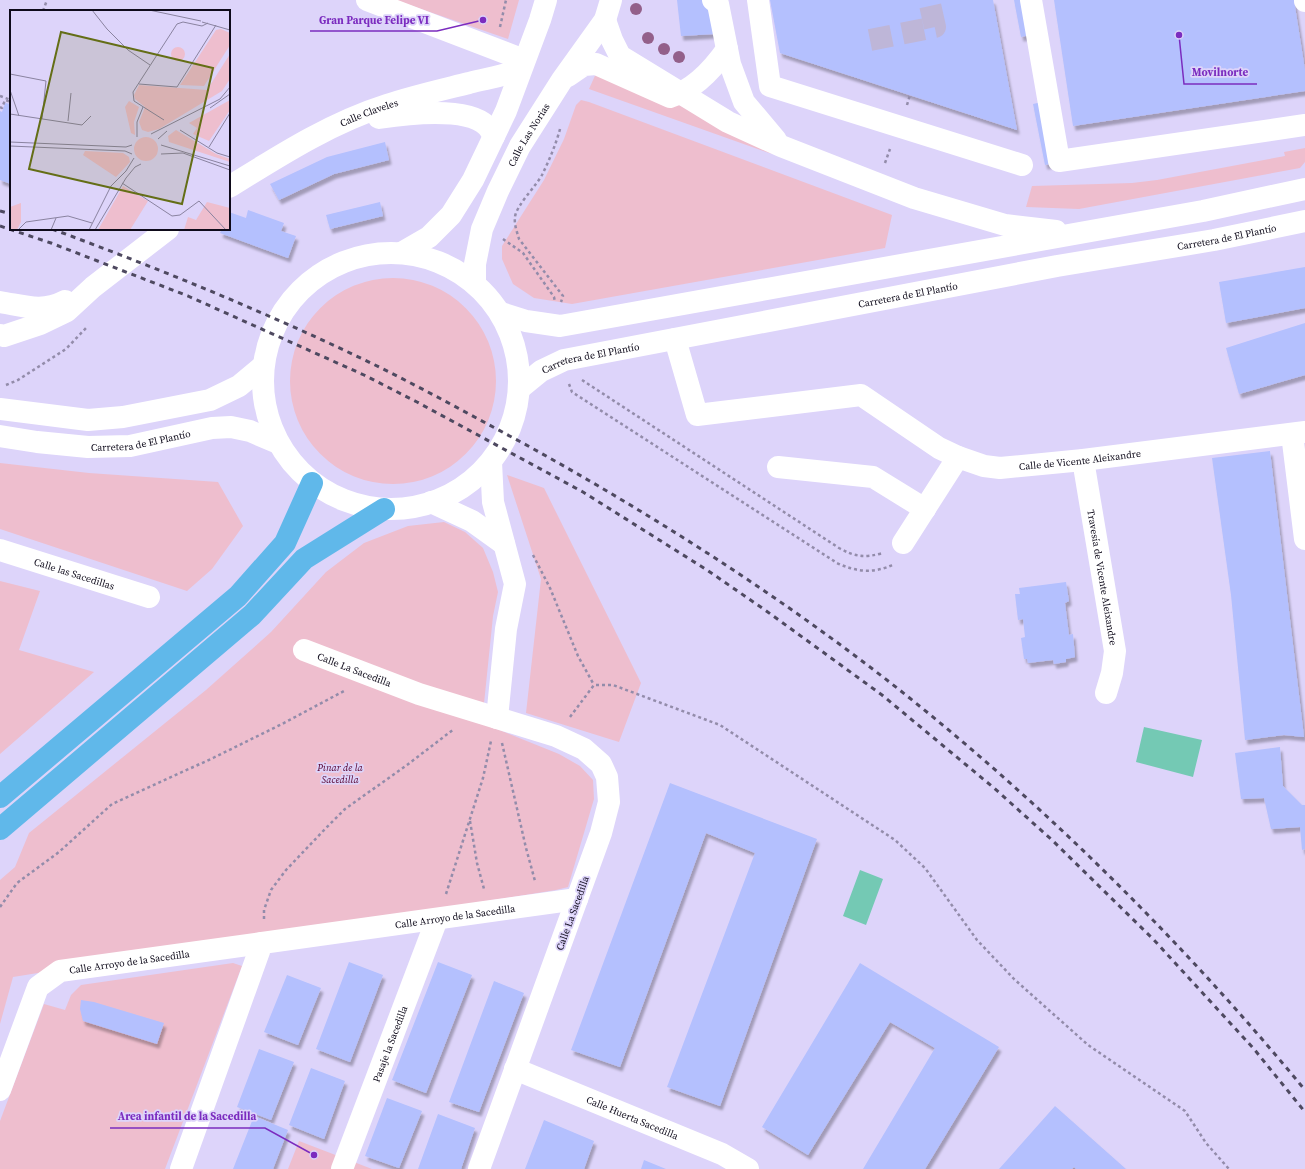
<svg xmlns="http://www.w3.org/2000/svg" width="1305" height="1169" viewBox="0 0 1305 1169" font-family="'Source Serif 4',serif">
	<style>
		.green { fill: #eebece }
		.water { fill: #74c9b4 }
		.building { fill: #b4c0fe; filter: url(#shadow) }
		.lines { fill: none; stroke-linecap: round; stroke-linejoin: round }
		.minor-tunnel { stroke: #beb6d8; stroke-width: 22; stroke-dasharray: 22 11; stroke-linecap: butt }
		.path { stroke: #938caa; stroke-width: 2.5; stroke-dasharray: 3 3; stroke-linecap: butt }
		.minor { stroke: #fff; stroke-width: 22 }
		.highway { stroke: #60b8ea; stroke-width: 22 }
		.rail { stroke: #4e4960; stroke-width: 3; stroke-dasharray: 5 5; stroke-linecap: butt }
		.tree { fill: #93608a }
		.labels { text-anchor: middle; stroke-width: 3.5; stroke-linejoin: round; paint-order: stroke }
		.street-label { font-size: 10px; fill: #0e0a1a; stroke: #ddd4fa }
		.park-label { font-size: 10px; font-style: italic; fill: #56022f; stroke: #ddd4fa }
		.inset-road { fill: none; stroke: #8a83a0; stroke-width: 1 }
		.view { fill: #646e16; fill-opacity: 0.15; stroke: #646e16; stroke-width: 2 }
		.inset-edge { fill: none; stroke: #0e0a1a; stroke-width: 2 }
		.leader { fill: none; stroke: #7b2cbf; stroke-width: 1.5 }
		.callout-dot { fill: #7b2cbf; stroke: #ddd4fa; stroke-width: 1.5 }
		.callout-label { font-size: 11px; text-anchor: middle; font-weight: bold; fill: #7b2cbf; stroke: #ddd4fa; stroke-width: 3.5; stroke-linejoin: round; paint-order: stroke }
	</style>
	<defs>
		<filter id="shadow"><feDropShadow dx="2.5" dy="4.5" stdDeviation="1" flood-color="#0004"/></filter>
	</defs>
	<rect width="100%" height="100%" fill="#ddd4fa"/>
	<path class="green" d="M395,0H519L508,39Z
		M598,69L675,103L780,155L769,153L589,89Z
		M581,100L589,102L892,215L885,248L572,304L534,298L513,284L502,259V246L544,180L564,139L576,105Z
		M1305,148V162L1300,168L1079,209L1026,207L1032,186L1132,183L1157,180L1285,156L1284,152Z
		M290 381a103 103 0 1 1 206 0a103 103 0 1 1-206 0Z
		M0,463L89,473L218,482L243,526L212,569L187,591L0,529Z
		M507,475L544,488L641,683L619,742L526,713L541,579Z
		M444,522L465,532L483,548L493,572L498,592L493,616L482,723L559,754L580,766L593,780L594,799L568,887L556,890L13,977L0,1024V880L15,867L29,833L206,690L271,632L326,572L364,543L408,526Z
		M0,581L40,591L19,650L94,672L0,754Z
		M233,963L242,966L165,1169H0V1121L44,1004L65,1010L71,995L81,985Z
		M299,1141L372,1169H288Z"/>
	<path class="water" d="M1144,727L1202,740L1193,777L1136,762Z
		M860,870L883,879L866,925L843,916Z"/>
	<path class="building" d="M677,0H712L715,34L681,36Z
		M770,0H993L1017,130L780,53Z
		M1014,0H1024L1030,35L1021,37Z
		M1054,0H1294L1305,70V91L1073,126Z
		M1042,102L1054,163L1045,165L1033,104Z
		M5,103L11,104V184L0,180V111L2,112Z
		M385,142L389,160L334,174L279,200L270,184L327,157Z
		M380,202L383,216L330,229L326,215Z
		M248,210L284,223L281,231L296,236L288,258L220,233L222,229H229V212L246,218Z
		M1305,267V308L1226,323L1219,282Z
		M1305,323V375L1239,394L1226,348Z
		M1270,451L1304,737L1284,735L1245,740L1231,595L1212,458Z
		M1066,582L1069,601L1065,603L1069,635L1073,634L1075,657L1066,659V662L1054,664L1053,660L1028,663L1027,659H1024L1021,638L1025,637L1023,619L1018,620L1015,594H1020L1019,588Z
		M1280,747L1283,786L1302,805H1305V849L1302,850L1300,827L1271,829L1264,798L1241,799L1235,753Z
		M670,783L817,839L720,1106L667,1087L755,853L706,833L620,1067L571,1050Z
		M349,962L383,975L350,1062L316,1049Z
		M438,962L472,975L426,1093L392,1080Z
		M860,963L999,1047L925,1169H863L935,1048L890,1022L808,1155L762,1127Z
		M287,975L321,988L298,1045L264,1032Z
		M494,981L524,993L479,1112L449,1102Z
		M81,1000L94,1002L164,1023L157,1044L83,1021L80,1009Z
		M259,1049L294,1062L271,1120L237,1107Z
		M311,1068L345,1081L324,1139L289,1125Z
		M387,1098L422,1111L399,1168L365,1156Z
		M1055,1106L1126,1169H1076L1074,1167L1072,1169H999Z
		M438,1114L475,1128L461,1169H418Z
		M254,1116L288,1130L273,1169H233Z
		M544,1120L594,1141L584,1169H525Z
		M644,1160L666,1169H641Z"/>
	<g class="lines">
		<path class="minor-tunnel" d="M870,40L935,27L929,0"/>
		<path class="path" d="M43,11L47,0
			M500,27L506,0
			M0,96L11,100
			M907,105L910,95
			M0,107L2,108L5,100L11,102
			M560,129C556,144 549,161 542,175C536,186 516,206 515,217C514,224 517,232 519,239L563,296L561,302
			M885,163L890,149
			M503,239L523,253L554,297L555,302
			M582,380L839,548C855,557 865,558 883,553
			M569,384L572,392L837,563C856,572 875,574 894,564
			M6,385L18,380L66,349L86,328
			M533,555L550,588L578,656L594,685
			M570,717L594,685H613L720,725L895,840L925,868L977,940L1014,979L1088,1045L1185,1111L1206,1143L1229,1169
			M502,743L526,848L535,881
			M470,821L477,863L484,889
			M446,894L483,778L491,741
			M0,907L17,883L59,852L112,804L213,758L282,724L344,691
			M264,919V910L271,890L286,870L326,828L345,809L407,765L454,729"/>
		<g class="minor">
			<path d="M367,0L524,60"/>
			<path d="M713,0L718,4L730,64L744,102L776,140"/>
			<path d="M758,0L770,86L1022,165"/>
			<path d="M1031,0L1059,161L1305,125"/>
			<path d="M1305,0V1"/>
			<path d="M605,20L612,40L620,56L728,122L781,146L914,198L1005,225L1056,231"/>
			<path d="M568,76L584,65L596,64L670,97C693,90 713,69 727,49"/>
			<path d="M379,118C405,114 467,106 487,126C490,129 492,133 494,136"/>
			<path id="s1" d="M229,187C279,156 330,123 387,105C414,96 441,90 469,83C487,78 504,77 521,68"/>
			<path d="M403,252L429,237L451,215L473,180L506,111L540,20L546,0"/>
			<circle cx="391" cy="381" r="128"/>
			<path id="s2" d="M475,283V264L482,229L498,191L520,146L562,80L605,20L611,0"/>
			<path d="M0,302C25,306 42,313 65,301"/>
			<path d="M501,313L526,321L560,326L1203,211L1305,189"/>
			<path d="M0,335L4,336L40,324L67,311L93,287L168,229"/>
			<path d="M675,339L697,415L861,395L939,448L958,457"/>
			<path id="s3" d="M519,389L541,371L564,360L1057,266L1214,240L1305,221"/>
			<path d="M0,409L88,420L123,417L210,400L239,386L263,366"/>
			<path d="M1292,434L1305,539"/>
			<path id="s4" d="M0,436L37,442L88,447L130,446L212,428L231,427L250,431L278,443"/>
			<path id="s5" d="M1083,460L1115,651L1112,673L1106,693"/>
			<path d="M491,462L493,502L515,584L506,629L497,718"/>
			<path d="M778,467L873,477L925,509"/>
			<path d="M431,502L472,521L504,544"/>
			<path id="s6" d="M903,543L958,457L984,466L1000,468L1083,460L1305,432"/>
			<path id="s7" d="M0,550L149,597"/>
			<path id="s8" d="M304,650L419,694L556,736L584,749L601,764L607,777L609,802L601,833L479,1169"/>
			<path id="s9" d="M515,1069L722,1154L748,1169"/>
			<path id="s10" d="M0,1090L38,987L60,971L262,943"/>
			<path id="s11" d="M181,1169L262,943L577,899"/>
			<path id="s12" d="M342,1169L437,919"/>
		</g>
		<path class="highway" d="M0,797L238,596L285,543L312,483
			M0,829L252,615L304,559L384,509"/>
		<path class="rail" d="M0,211L11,214
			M0,226L51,243L188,296L364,375L417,402L583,492L707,570L765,610L882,695L994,788L1052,840L1154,940L1254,1049L1305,1112
			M52,229C160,269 268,313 373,364C426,390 478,419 530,447C656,517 778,595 892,684C1044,804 1182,941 1305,1090"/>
	</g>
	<g class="tree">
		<circle cx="636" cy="9" r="6"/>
		<circle cx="648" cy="38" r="6"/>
		<circle cx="664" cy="49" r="6"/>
		<circle cx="679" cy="57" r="6"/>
	</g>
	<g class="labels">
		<g class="street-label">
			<text dy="4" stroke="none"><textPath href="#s1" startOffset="159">Calle Claveles</textPath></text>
			<text dy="4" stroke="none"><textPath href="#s2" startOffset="160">Calle Las Norias</textPath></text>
			<text dy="4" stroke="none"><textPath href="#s3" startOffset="728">Carretera de El Plantío</textPath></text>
			<text dy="4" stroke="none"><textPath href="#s3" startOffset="404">Carretera de El Plantío</textPath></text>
			<text dy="4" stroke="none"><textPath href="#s3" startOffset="80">Carretera de El Plantío</textPath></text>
			<text dy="4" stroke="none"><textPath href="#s4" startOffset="142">Carretera de El Plantío</textPath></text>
			<text dy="4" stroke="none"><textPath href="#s6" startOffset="226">Calle de Vicente Aleixandre</textPath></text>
			<text dy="4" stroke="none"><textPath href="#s7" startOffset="78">Calle las Sacedillas</textPath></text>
			<text dy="4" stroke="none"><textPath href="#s5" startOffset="119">Travesía de Vicente Aleixandre</textPath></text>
			<text dy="4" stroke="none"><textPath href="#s8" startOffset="54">Calle La Sacedilla</textPath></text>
			<text transform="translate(572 913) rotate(-70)" y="4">Calle La Sacedilla</text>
			<text dy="4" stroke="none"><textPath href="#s11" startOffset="435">Calle Arroyo de la Sacedilla</textPath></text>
			<text dy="4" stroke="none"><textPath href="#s10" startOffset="207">Calle Arroyo de la Sacedilla</textPath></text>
			<text dy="4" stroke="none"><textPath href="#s12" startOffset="134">Pasaje la Sacedilla</textPath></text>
			<text dy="4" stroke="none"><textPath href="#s9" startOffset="127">Calle Huerta Sacedilla</textPath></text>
		</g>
		<g class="park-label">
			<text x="340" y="771">Pinar de la<tspan x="340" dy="12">Sacedilla</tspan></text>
		</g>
	</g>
	<g transform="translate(10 10)">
		<rect width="220" height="220" fill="#ddd4fa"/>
		<path d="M211,19L220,23V35L194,76L170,75L206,20ZM161 44a7 7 0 1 1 14 0a7 7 0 1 1-14 0ZM220,44V69L212,81L149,119L138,122L132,120L129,112L135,97L125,89L124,85L129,75L197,80ZM220,90V100L199,131L183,124L187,118L179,113ZM119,91L129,97L124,112L125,125L121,123L115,97ZM166,120L206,144L220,149V152L159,132L158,126ZM124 139a12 12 0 1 1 24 0a12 12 0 1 1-24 0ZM75,141L113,143L119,147L120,152L106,167L73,145ZM113,176L138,191L120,220H88ZM197,192L220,198V220H174L178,207L186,210ZM11,193V212L7,220H0V197Z" fill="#eebece"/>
		<path class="inset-road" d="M82,0L97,19L118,40L140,55M139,0L191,11M192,12L220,20M0,64L36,71L32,109M129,74L167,77L206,15M0,80L9,106M200,98L220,84M0,104L72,115L81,106M154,110L124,91L123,82L167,14L173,12L192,16L198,13M58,111L61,83M170,120L207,143L220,147M141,124L210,89L220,77M127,127V112L133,97M148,129L157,121M0,132L116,137L122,135M151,135L220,156M0,136L115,141L122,144M199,137L220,103M151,144L173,143L220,160M112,173L162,206L170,205L189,191L216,220M8,220L16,212L58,206L82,213M41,220L46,208M79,220L101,176L116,161L124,148M85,220L116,168L125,157L131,154"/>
		<path class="view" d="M51,22L203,58L172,194L19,159Z"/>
		<rect width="220" height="220" class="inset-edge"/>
	</g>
	<path class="leader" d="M483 20L437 31H310M1179 35L1184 84H1257M314 1155L265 1128H110"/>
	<g class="callout-dot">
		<circle cx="483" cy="20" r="4"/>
		<circle cx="1179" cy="35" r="4"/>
		<circle cx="314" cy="1155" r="4"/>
	</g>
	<g class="callout-label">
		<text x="374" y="24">Gran Parque Felipe VI</text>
		<text x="1220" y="76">Movilnorte</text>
		<text x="187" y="1120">Area infantil de la Sacedilla</text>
	</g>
</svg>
